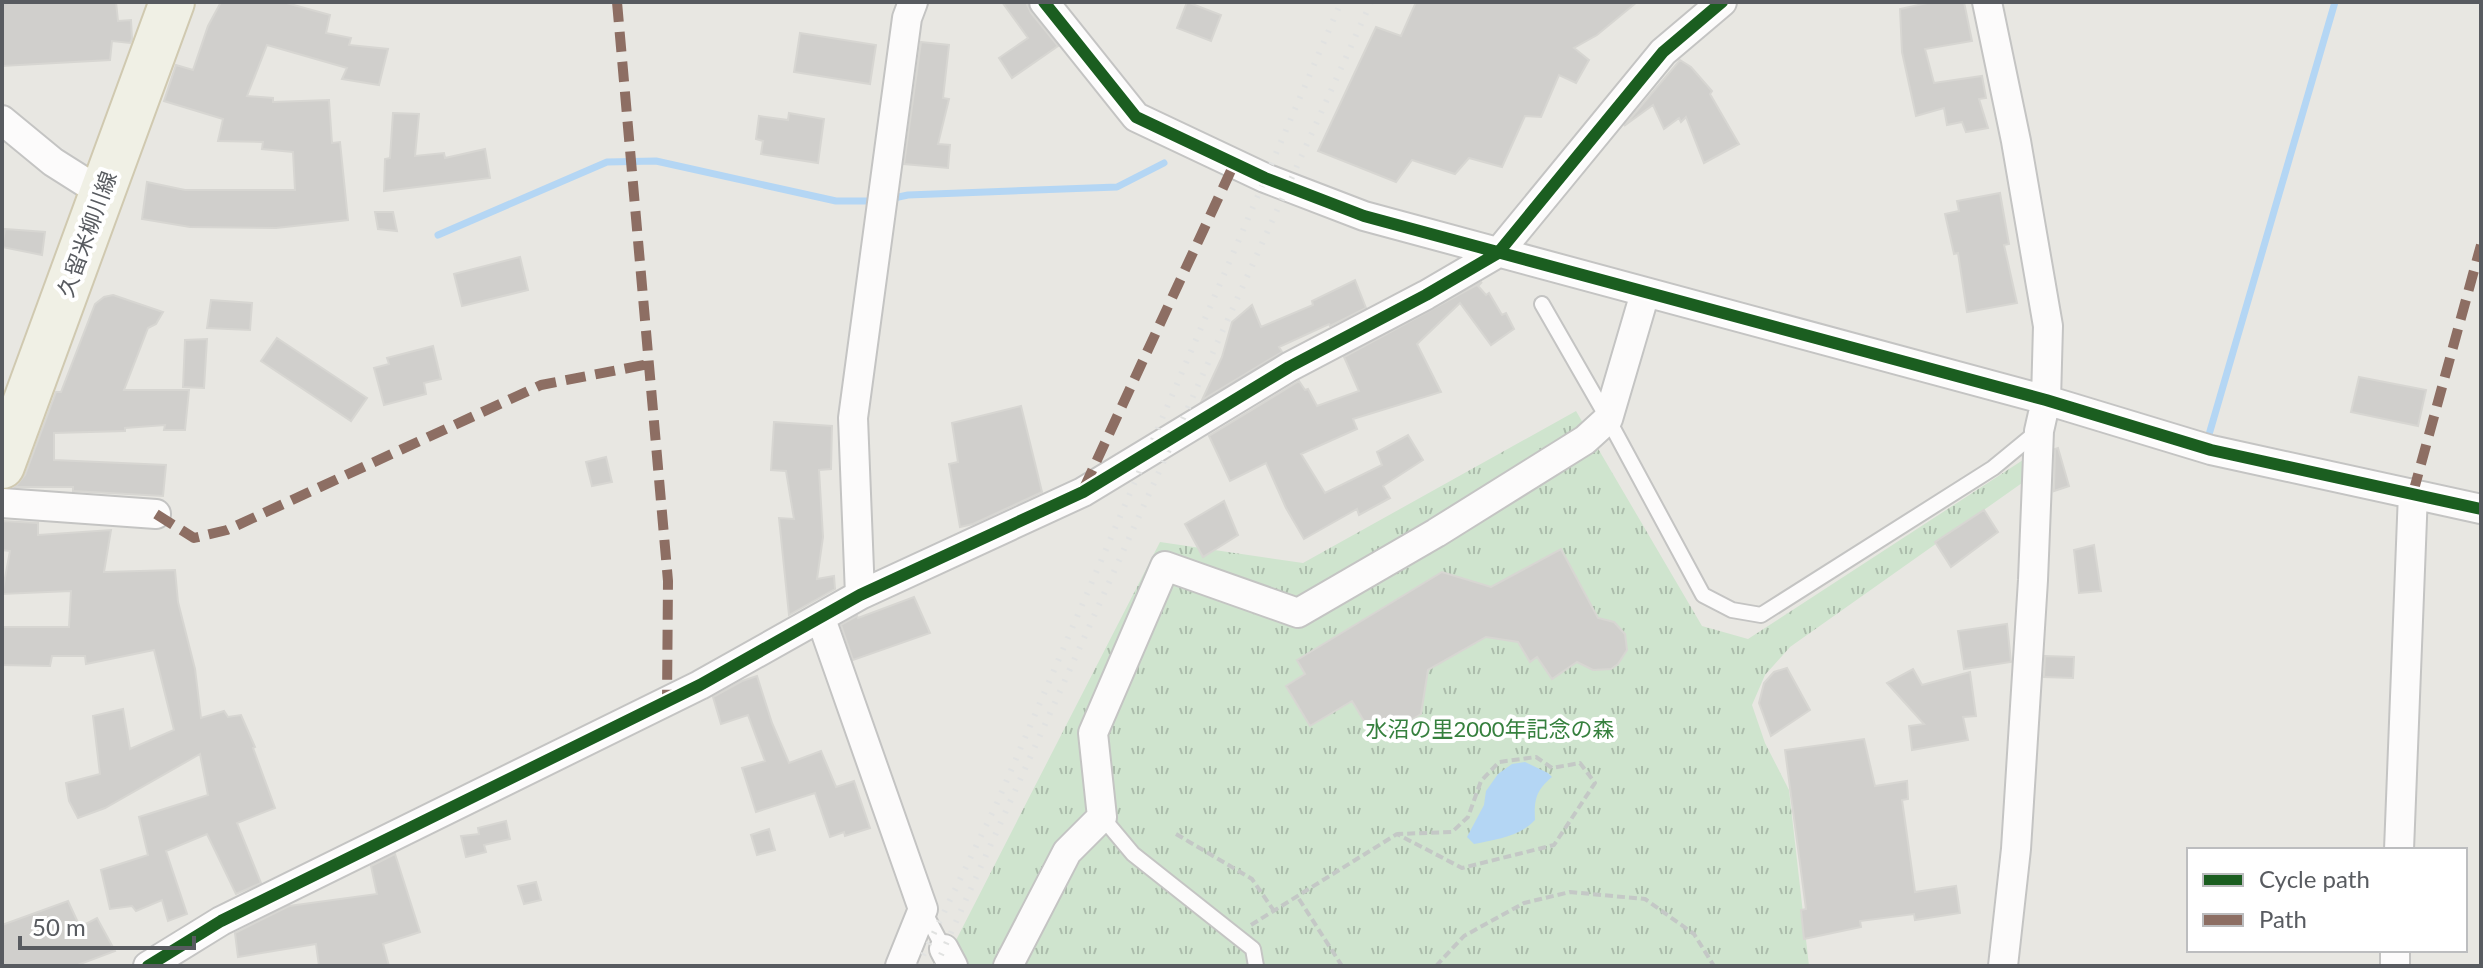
<svg xmlns="http://www.w3.org/2000/svg" width="2483" height="968" viewBox="0 0 2483 968" font-family="Lato,'Noto Sans JP',sans-serif">
	<style>
		.park { fill: url(#park-tufts) }
		.water { fill: #b4d6f4 }
		.lines { fill: none; stroke-linecap: round; stroke-linejoin: round }
		.stream { stroke: #b4d6f4; stroke-width: 7 }
		.building { fill: #d0cfcc; stroke: #d7d6d2; stroke-width: 2 }
		.service-casing { stroke: #c4c4c3; stroke-width: 18 }
		.minor-casing { stroke: #c4c4c3; stroke-width: 32 }
		.primary-casing { stroke: #d0c9b0; stroke-width: 48 }
		.path { stroke: #c4c8c6; stroke-width: 4; stroke-dasharray: 8 4; stroke-linecap: butt }
		.service { stroke: #fcfbfb; stroke-width: 14 }
		.minor { stroke: #fcfbfb; stroke-width: 28 }
		.primary { stroke: #f0f0e5; stroke-width: 44 }
		.rail { stroke: #e1e2e1; stroke-width: 6; stroke-dasharray: 2 10; stroke-linecap: butt }
		.quiet { stroke: #8d6e63; stroke-width: 10; stroke-dasharray: 20 10; stroke-linecap: butt }
		.cycleway-casing { stroke: #fff; stroke-width: 17 }
		.cycleway { stroke: #1b5e20; stroke-width: 12 }
		.labels { text-anchor: middle; stroke-width: 8; stroke-linejoin: round; paint-order: stroke }
		.street-label { font-size: 22px; fill: #585b60; stroke: #fff }
		.park-label { font-size: 22px; fill: #36803e; stroke: #fff }
	</style>
	<defs>
		<pattern id="park-tufts" width="24" height="20" patternUnits="userSpaceOnUse" patternTransform="scale(2)"><rect width="24" height="20" fill="#cfe4ce"/><path d="M3 7l-1-3M5 7V3M7 7l1-3M15 17l-1-3M17 17v-4M19 17l1-3" fill="none" stroke="#abbcab"/></pattern>
	</defs>
	<rect width="100%" height="100%" fill="#e8e7e2"/>
	<path class="park" d="M1576,411L1702,626L1748,639L2026,458L2022,483L1790,647L1765,675L1752,705L1765,743L1789,790L1809,966H959L951,950L1160,542L1303,563Z"/>
	<path class="water" d="M1525,762L1548,773L1552,777C1536,790 1534,800 1535,820C1519,837 1496,839 1474,844L1467,837L1484,805L1486,791L1498,774L1512,764Z"/>
	<g class="lines">
		<path class="stream" d="M889,199L908,195L1117,187L1164,163
			M438,235L607,162L656,161L836,201H877
			M2208,438L2335,2"/>
	</g>
	<path class="building" d="M2,2H116L118,21L131,20L132,39L130,43L112,41L110,60L2,66Z
		M221,2H283L330,15L326,33L351,38L349,45L388,49L379,85L342,79L347,68L267,45L247,96L273,98V102L329,100L332,143L340,142L348,220L276,228L190,227L142,219L147,182L185,190H295L293,152L262,149L263,142L218,141L223,119L164,101L176,65L193,70L208,26Z
		M1002,2H1026L1031,13L1058,46L1012,78L999,58L1028,38Z
		M1187,2L1221,15L1211,41L1177,28Z
		M1416,2H1637L1597,35L1574,48L1589,60L1576,83L1559,75L1541,117L1525,116L1502,167L1469,158L1455,174L1412,160L1396,182L1318,151L1376,27L1401,36Z
		M1932,2H1964L1972,41L1925,49L1934,83L1982,76L1986,98L1979,99L1988,128L1966,132L1962,122L1947,125L1944,108L1916,116L1902,52L1900,9Z
		M800,33L876,45L870,84L794,72Z
		M921,42L949,45L943,98L949,99L938,144L950,145L948,168L904,164Z
		M1680,60L1691,67L1712,91L1710,94L1739,144L1704,163L1686,117L1681,122L1679,118L1664,129L1653,105L1624,126Z
		M393,113L419,114L415,156L444,153L445,158L485,149L490,178L384,191L385,159L390,158Z
		M789,113L824,119L818,163L761,154L763,141L756,139L759,116L788,120Z
		M2000,193L2009,244L2004,245L2017,303L1967,312L1958,253L1954,254L1945,214L1959,211L1957,201Z
		M375,212H393L397,231L378,229Z
		M5,229L45,232L42,255L2,247Z
		M520,257L528,290L462,306L454,274Z
		M1355,280L1366,308L1330,326L1329,324L1279,347L1282,352L1202,400L1222,357L1232,322L1252,305L1261,327L1313,305L1312,301Z
		M1482,282L1478,286L1486,295L1489,293L1502,315L1506,313L1514,329L1491,345L1460,303L1417,344L1441,392L1353,419L1357,429L1301,454L1325,493L1382,465L1377,452L1408,435L1423,460L1383,486L1390,498L1359,515L1357,509L1304,539L1286,508L1266,463L1230,481L1209,436L1299,381L1305,390L1308,389L1317,406L1359,391L1344,357Z
		M113,295L163,312L156,324L148,328L124,390H189L185,430H164L165,425L125,428V431L54,433V460L166,465L163,496L73,491V487H15L25,475L56,392H61L95,304L104,297Z
		M211,300L252,303L250,330L207,328Z
		M277,338L367,398L351,421L261,361Z
		M207,339L204,388L183,387L185,340Z
		M433,346L441,379L424,383L426,394L384,405L374,368L389,364L387,358Z
		M2359,377L2426,390L2418,426L2351,412Z
		M1021,406L1042,492L973,524L960,527L949,464L958,462L952,423Z
		M774,422L832,426L831,469L819,470L823,537L817,579L834,576L835,589L789,615L779,518L794,519L786,471L771,470Z
		M2058,448L2069,486L2054,491L2055,449Z
		M606,457L612,482L592,486L586,462Z
		M1224,501L1238,535L1203,557L1185,524Z
		M1984,510L1998,532L1951,567L1935,542Z
		M2,521L38,523V535L111,530L104,572L175,570L178,602L195,669L201,718L224,711L228,717L241,715L255,747L253,748L275,808L237,823L261,883L236,894L207,834L166,851L187,914L168,921L162,900L136,911L132,906L110,909L101,870L148,855L139,817L208,795L200,754L105,808L78,818L69,801L66,783L100,774L93,716L123,709L130,749L174,730L154,650L86,664L85,656H52L50,666L2,665V627H69L71,591L2,594L10,551L2,550Z
		M2094,545L2101,591L2079,593L2074,550Z
		M1561,549L1598,618L1614,622L1625,634L1627,650L1618,664L1611,669L1593,670L1577,662L1552,679L1537,657L1530,662L1518,642L1486,637L1428,670L1421,714L1376,741L1352,701L1310,726L1286,686L1305,674L1297,660L1442,572L1491,587Z
		M914,597L930,633L853,660L841,625L857,616L858,618Z
		M2007,624L2011,662L1964,669L1958,631Z
		M2045,656L2074,657L2073,678L2044,677Z
		M1787,668L1810,710L1771,736L1759,703L1764,683L1774,672Z
		M1913,669L1922,685L1970,672L1976,716L1963,717L1968,740L1912,750L1909,726L1924,724L1887,683Z
		M757,676L772,723L789,763L821,751L836,787L854,781L870,828L845,836L844,832L830,837L815,793L756,812L742,768L765,761L748,715L721,724L713,697L742,681Z
		M1864,739L1875,786L1907,781L1908,799L1902,800L1915,892L1956,886L1960,913L1915,920L1914,914L1860,921L1861,927L1804,939L1801,910L1806,909L1785,750Z
		M506,821L510,839L484,845L486,852L466,857L461,836L479,834L478,828Z
		M769,829L775,850L757,855L751,835Z
		M395,854L420,932L383,944L389,966H319L316,944L238,957L235,933L289,906L377,894L371,866Z
		M536,882L541,900L524,904L518,886Z
		M68,901L80,927L97,918L115,951L75,966H2V925Z"/>
	<g class="lines">
		<defs>
			<path id="service" d="M1542,304L1608,419L1703,595L1732,610L1761,615L1993,468L2038,431
				M1102,817L1133,854L1253,949L1256,966
				M924,911L944,949"/>
			<path id="minor" d="M1044,2L1136,117L1265,178L1364,216L2046,400L2211,450L2481,509
				M1987,2L2016,141L2048,326L2046,400L2039,431L2033,580L2016,849L2003,966
				M2,120L53,162L102,193
				M2,503L156,514
				M860,595L853,418L907,18L913,2
				M821,619L923,909L900,966
				M2399,850L2413,493
				M944,949L953,966
				M148,966L221,921L700,685L860,595L1083,492L1289,367L1426,295L1498,253L1663,52L1722,2
				M1008,966L1067,852L1102,817L1093,733L1165,566L1298,613L1436,533L1585,440L1608,419L1645,293
				M2395,966V950"/>
			<path id="primary" d="M2,466L172,2"/>
		</defs>
		<use href="#service" class="service-casing"/>
		<use href="#minor" class="minor-casing"/>
		<use href="#primary" class="primary-casing"/>
		<path class="path" d="M1176,834L1252,879L1274,911
			M1299,899L1342,966
			M1251,925L1397,834L1462,868L1554,845L1595,783L1580,763L1552,768L1536,757L1499,762L1481,781L1468,817L1452,832L1397,834
			M1436,966L1464,936L1524,903L1570,892L1645,899L1694,934L1714,966"/>
		<use href="#service" class="service"/>
		<use href="#minor" class="minor"/>
		<use href="#primary" class="primary"/>
		<path class="rail" d="M918,966L997,803L1341,2
			M936,966L1371,2"/>
		<path class="quiet" d="M617,2L668,581L667,701
			M1084,488L1234,164
			M2413,493L2481,245
			M156,514L194,538L227,530L541,385L649,364"/>
		<defs>
			<path id="cycleway" d="M1044,2L1136,117L1265,178L1364,216L2046,400L2211,450L2481,509
				M148,966L221,921L700,685L860,595L1083,492L1289,367L1426,295L1498,253L1663,52L1722,2"/>
		</defs>
		<use href="#cycleway" class="cycleway-casing"/>
		<use href="#cycleway" class="cycleway"/>
	</g>
	<g class="labels">
		<g class="street-label">
			<text transform="translate(87 234) rotate(-70)" y="8">久留米柳川線</text>
		</g>
		<g class="park-label">
			<text x="1490" y="737">水沼の里2000年記念の森</text>
		</g>
	</g>
	<rect width="2483" height="968" fill="none" stroke="#585b60" stroke-width="8"/>
	<rect x="2187" y="848" width="280" height="104" fill="#ffffff" stroke="#bcbdbf" stroke-width="2"/>
	<rect x="2203" y="874" width="40" height="12" fill="#1b5e20" stroke="#bcbdbf" stroke-width="2"/>
	<text x="2259" y="888" font-size="24" fill="#585b60">Cycle path</text>
	<rect x="2203" y="914" width="40" height="12" fill="#8d6e63" stroke="#bcbdbf" stroke-width="2"/>
	<text x="2259" y="928" font-size="24" fill="#585b60">Path</text>
	<path d="M20 936v12h174v-12" fill="none" stroke="#585b60" stroke-width="4"/>
	<text x="32" y="936" font-size="24" fill="#585b60" stroke="#ffffff" stroke-width="6" paint-order="stroke">50 m</text>
</svg>
